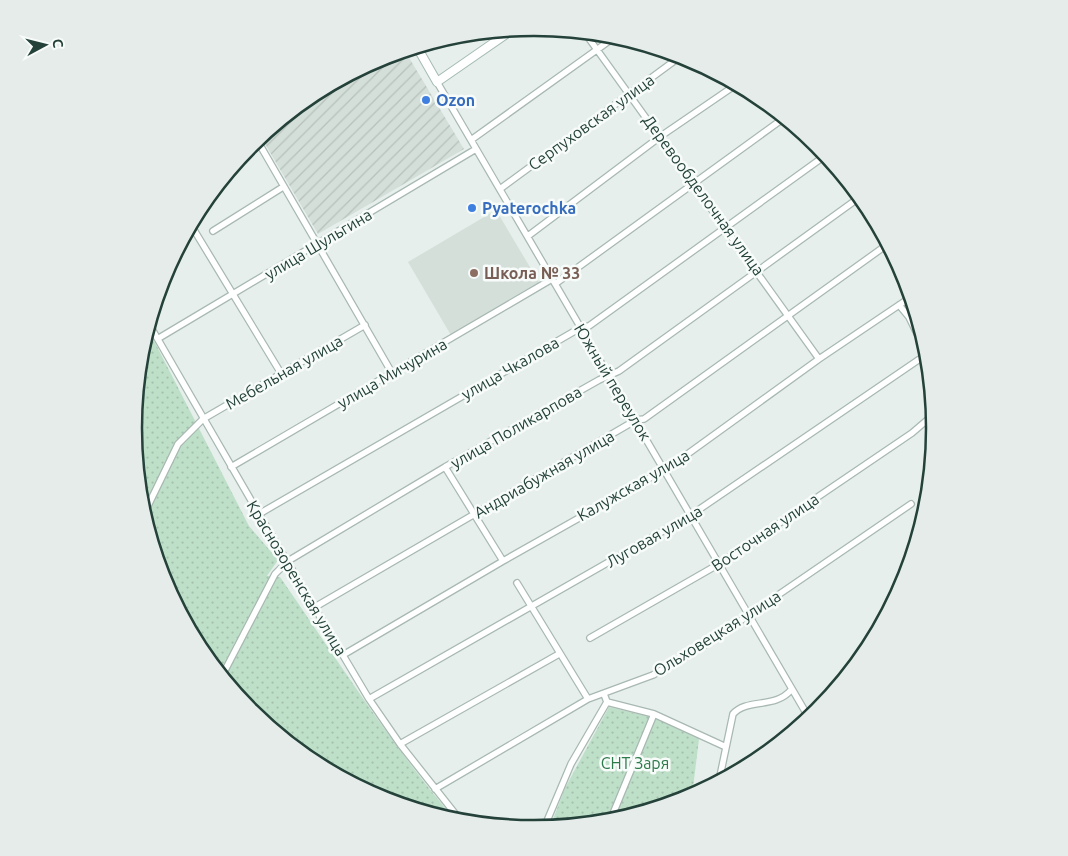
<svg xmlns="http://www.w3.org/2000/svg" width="1068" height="856" viewBox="0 0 1068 856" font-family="Ubuntu,sans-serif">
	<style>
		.built { fill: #d4dfda }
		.industrial { fill: url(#industrial-furrows) }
		.garden { fill: url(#garden-dots) }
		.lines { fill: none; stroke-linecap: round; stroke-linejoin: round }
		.minor-casing { stroke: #a8b8b2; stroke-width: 8 }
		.secondary-casing { stroke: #a4bbb3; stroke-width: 10 }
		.minor { stroke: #fff; stroke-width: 5.5 }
		.secondary { stroke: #fff; stroke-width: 8 }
		.shop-dot { fill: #3f7fe0; stroke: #f7fbf9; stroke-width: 2 }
		.education-dot { fill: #8d6e63; stroke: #f7fbf9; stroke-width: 2 }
		.labels { text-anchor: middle; stroke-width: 5; stroke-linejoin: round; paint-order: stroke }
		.shop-label { font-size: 16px; font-weight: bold; fill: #366cbe; stroke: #f7fbf9; text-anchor: start }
		.street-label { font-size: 16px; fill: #24423a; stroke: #f7fbf9 }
		.education-label { font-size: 16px; font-weight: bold; fill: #785e54; stroke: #f7fbf9; text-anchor: start }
		.park-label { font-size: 16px; fill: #2d7a4b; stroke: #f7fbf9 }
		.rim { fill: none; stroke: #24423a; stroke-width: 2.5 }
	</style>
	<defs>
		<pattern id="industrial-furrows" width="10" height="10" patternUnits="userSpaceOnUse" patternTransform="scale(1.25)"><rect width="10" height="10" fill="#d4dfda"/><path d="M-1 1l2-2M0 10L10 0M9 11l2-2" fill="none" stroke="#b6c1bc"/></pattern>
		<pattern id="garden-dots" width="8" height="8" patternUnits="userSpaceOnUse" patternTransform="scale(1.25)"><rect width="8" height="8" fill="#bfe0c8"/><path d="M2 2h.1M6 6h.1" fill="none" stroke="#a4c1ad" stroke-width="1.8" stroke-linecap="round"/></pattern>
	</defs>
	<rect width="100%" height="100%" fill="#e6efeb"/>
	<path class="built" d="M496,210L540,284L452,337L408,262Z"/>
	<path class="industrial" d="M405,51L464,149L318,234L261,137L312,95L381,58Z"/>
	<path class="garden" d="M148,329L249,526L278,560L267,576L280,577C337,659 391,745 456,821L380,798L311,761L251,711L201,650L164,581L141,506L134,428L141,350Z
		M609,707L655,718L699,739L692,796L612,821L550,827L565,788Z"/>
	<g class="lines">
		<defs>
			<path id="minor" d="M585,33L819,359
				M437,82L809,718
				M257,140L392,373
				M471,140L616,36
				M500,189L681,56
				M191,225L282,375
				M213,231L283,187
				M528,236L661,136L737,84
				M555,284L784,118
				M899,305L909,317L927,354
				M149,324L259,514L369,699L400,744L461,821
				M159,338L476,149
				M231,467L552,279
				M445,467L503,561
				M144,514L178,444L203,419L365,325
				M259,514L580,328L589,326L826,155
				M517,583L588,699
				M315,607L636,420L644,419L888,244
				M590,638L719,564L912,433L933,415
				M343,655L503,561L671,466L819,359L911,297
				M222,676L275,574L288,561L445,467L599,380L619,371L860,197
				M369,699L691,515L927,354
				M607,702L654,714L726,747
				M400,744L559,654
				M719,781L733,714C747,698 775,709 791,690
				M435,789L588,699L653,675L708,643L911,504
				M610,821L654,714
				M544,828L571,764L607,702L604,694"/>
			<path id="secondary" d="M417,47L437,82L512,30"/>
		</defs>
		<use href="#minor" class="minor-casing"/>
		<use href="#secondary" class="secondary-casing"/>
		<use href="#minor" class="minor"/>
		<use href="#secondary" class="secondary"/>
	</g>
	<g class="shop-dot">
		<circle cx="426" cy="100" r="5"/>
		<circle cx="472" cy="208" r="5"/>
	</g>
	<circle class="education-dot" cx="474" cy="273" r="5"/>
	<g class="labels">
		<g class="shop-label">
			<text x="436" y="106">Ozon</text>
			<text x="482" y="214">Pyaterochka</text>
		</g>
		<g class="street-label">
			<text transform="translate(591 122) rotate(-36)" y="6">Серпуховская улица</text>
			<text transform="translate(704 195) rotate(54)" y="6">Деревообделочная улица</text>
			<text transform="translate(318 244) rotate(-31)" y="6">улица Шульгина</text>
			<text transform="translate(510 368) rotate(-30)" y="6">улица Чкалова</text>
			<text transform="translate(284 372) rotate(-30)" y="6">Мебельная улица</text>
			<text transform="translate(392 373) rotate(-30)" y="6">улица Мичурина</text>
			<text transform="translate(613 382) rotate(59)" y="6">Южный переулок</text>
			<text transform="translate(516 427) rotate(-30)" y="6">улица Поликарпова</text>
			<text transform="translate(544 474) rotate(-30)" y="6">Андриабужная улица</text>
			<text transform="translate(633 485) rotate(-30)" y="6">Калужская улица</text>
			<text transform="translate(765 532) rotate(-34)" y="6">Восточная улица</text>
			<text transform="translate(654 536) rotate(-30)" y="6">Луговая улица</text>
			<text transform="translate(297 578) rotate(59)" y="6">Краснозоренская улица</text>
			<text transform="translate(717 633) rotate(-32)" y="6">Ольховецкая улица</text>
		</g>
		<g class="education-label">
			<text x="484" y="279">Школа № 33</text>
		</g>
		<g class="park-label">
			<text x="635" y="769">СНТ Заря</text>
		</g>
	</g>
	<path d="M0 0H1068V856H0ZM142 428a392 392 0 1 1 784 0a392 392 0 1 1-784 0Z" fill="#e6ecea" fill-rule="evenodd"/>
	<path class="rim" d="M142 428a392 392 0 1 1 784 0a392 392 0 1 1-784 0Z"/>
	<g transform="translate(45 45) rotate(83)" stroke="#f7fbf9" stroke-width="4" paint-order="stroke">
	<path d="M0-4L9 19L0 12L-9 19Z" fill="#24423a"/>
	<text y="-8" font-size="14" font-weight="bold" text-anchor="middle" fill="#24423a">С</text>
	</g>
</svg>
